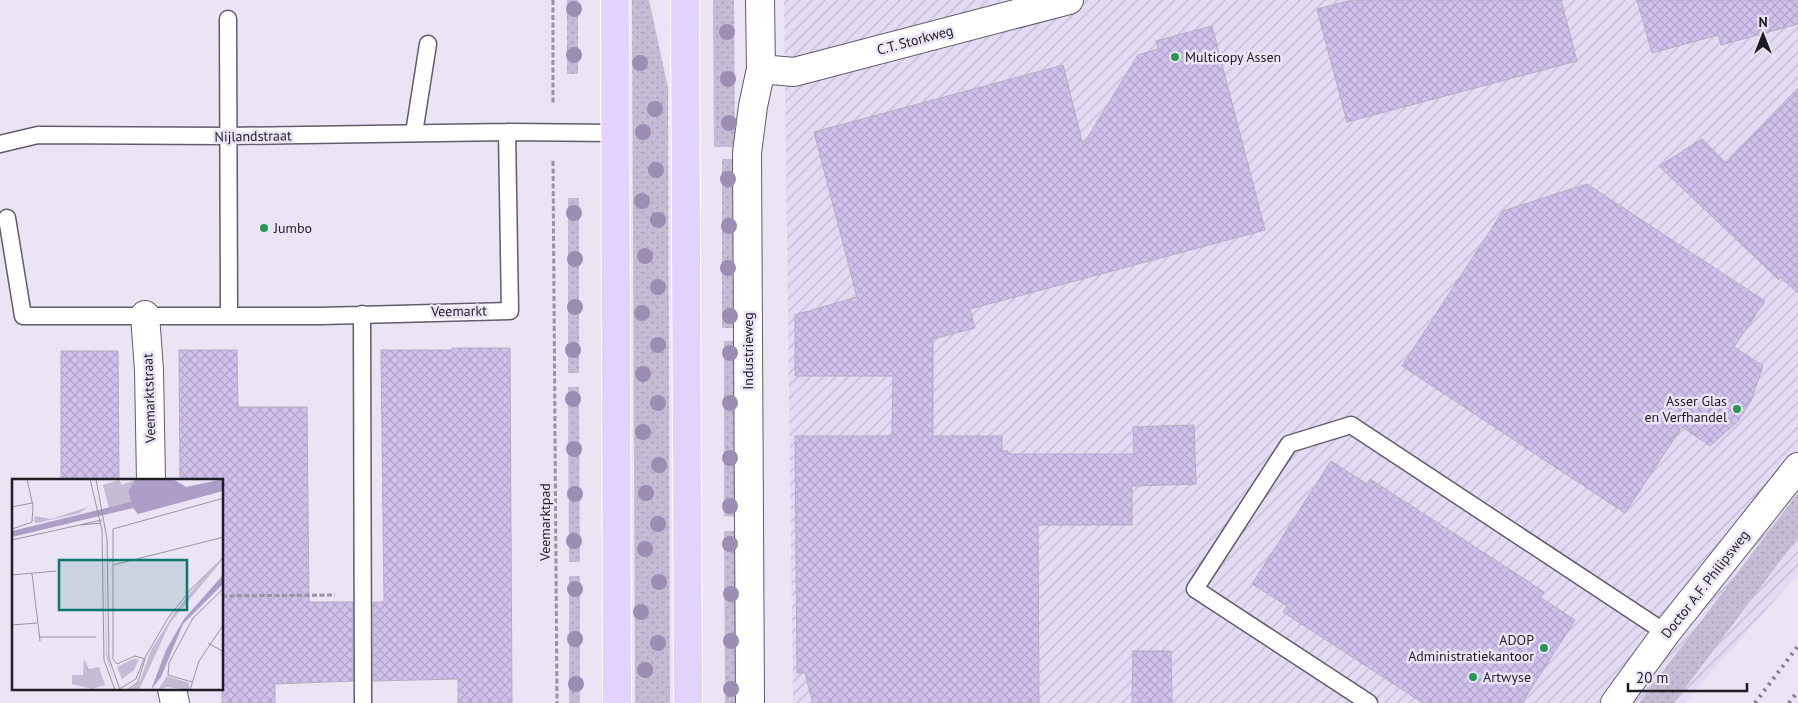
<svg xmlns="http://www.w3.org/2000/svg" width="1798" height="703" viewBox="0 0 1798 703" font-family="'PT Sans',sans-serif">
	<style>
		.industrial { fill: url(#industrial-furrows) }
		.grass { fill: url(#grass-dots) }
		.building { fill: url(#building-cross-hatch); stroke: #b4aebf }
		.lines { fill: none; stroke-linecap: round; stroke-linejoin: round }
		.lane-casing { stroke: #615c6b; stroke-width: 19 }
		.street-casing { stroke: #615c6b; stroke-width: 30 }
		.primary-casing { stroke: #fff; stroke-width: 30 }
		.path { stroke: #9994a1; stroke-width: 3; stroke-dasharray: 5 2.5; stroke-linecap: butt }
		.lane { stroke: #fff; stroke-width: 16 }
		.street { stroke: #fff; stroke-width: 28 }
		.primary { stroke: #e2d2fe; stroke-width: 28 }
		.rail { stroke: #837f8b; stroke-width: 4; stroke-dasharray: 2.5 5; stroke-linecap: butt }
		.tree { fill: #9c8db3 }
		.poi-dot { fill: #279752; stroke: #eae4f5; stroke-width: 2 }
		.labels { text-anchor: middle; stroke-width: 5; stroke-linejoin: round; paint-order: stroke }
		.street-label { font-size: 14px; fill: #1f1d24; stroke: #eae4f5 }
		.poi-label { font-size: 14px; fill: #1f1d24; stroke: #eae4f5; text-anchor: start }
		.inset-road { fill: none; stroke: #9994a1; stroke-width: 1 }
		.view { fill: #0f766e; fill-opacity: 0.15; stroke: #0f766e; stroke-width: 2.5 }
		.inset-edge { fill: none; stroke: #1f1d24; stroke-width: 2.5 }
	</style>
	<defs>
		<pattern id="industrial-furrows" width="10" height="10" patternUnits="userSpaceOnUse" patternTransform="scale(1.25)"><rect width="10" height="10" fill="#e3daf3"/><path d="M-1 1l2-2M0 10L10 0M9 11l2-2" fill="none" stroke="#c2bbd0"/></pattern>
		<pattern id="grass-dots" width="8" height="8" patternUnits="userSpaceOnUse" patternTransform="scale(1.25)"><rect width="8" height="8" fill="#c4bbd5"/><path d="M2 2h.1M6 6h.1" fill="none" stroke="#a8a0b7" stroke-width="1.8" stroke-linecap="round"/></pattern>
		<pattern id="building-cross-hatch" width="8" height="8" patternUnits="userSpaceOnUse" patternTransform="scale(1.25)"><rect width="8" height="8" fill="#d0c1ec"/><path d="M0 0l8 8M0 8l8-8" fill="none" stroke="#b2a5ca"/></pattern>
	</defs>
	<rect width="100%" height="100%" fill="#eae4f5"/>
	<path class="industrial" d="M784,0H1798V574L1684,703H793Z"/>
	<path class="grass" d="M567,0H578V74H567Z
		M632,0H649L668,88L670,703H635Z
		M713,0H734L735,147H714Z
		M722,159H735V328H722Z
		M568,198H579V373H568Z
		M724,341H735L736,517L724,516Z
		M568,387H579L580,562H569Z
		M1798,493V537L1674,703H1639Z
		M724,531H736L737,703H725Z
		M569,576H580V703H569Z"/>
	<path class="building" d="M1352,0H1561L1577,61L1347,122L1317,9Z
		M1637,0H1798V24L1721,45L1718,35L1652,53Z
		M1212,26L1265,230L970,309L975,328L933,339V436H1002V451H1008V454H1134L1133,427L1194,425L1196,484L1132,486V525H1038L1039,703H813L805,673H797L795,436H892L893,376H795V315L857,297L814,132L1063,65L1083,145L1138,55L1158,49L1156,41Z
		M1798,88V293L1780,277L1779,280L1659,166L1702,139L1726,163Z
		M1587,184L1765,301L1734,347L1763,366L1751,401L1738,421L1710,446L1682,427L1625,513L1402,366L1503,211Z
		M452,348H510L512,703H458V679L373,681V602H384L381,350H452Z
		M179,350H237L238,407H307L309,602H353V681L275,684V703H222V480H180Z
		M61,351H118L119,480H61Z
		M1331,461L1367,484L1370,479L1509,569L1544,592L1540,597L1575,620L1522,703H1423L1283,612L1287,606L1252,584Z
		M1133,651H1171L1172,703H1132Z"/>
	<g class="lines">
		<defs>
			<path id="lane" d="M228,19L229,315
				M414,133L428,44
				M0,144L38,135L228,136L507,132L614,133
				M7,218L23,316H321L510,311L507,132
				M362,314L363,703
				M1369,703L1195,589L1289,444L1351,425L1666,633"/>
			<path id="street" d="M761,69L794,72L1069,0
				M145,315L149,370L151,480
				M172,689L175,703
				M750,703L747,153L753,106L761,69L760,0
				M1615,703L1666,633L1798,467"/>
			<path id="primary" d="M615,0L617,703
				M685,0L688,703"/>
		</defs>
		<use href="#lane" class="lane-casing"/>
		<use href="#street" class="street-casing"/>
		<use href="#primary" class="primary-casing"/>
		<path class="path" d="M553,0V105
			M553,161L557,703
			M222,596L335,595"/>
		<use href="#lane" class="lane"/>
		<use href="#street" class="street"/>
		<use href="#primary" class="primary"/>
		<path class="rail" d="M1755,703L1798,646
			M1789,703L1798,691"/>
	</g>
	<g class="tree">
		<circle cx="574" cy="9" r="8"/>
		<circle cx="727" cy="32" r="8"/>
		<circle cx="574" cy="55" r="8"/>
		<circle cx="640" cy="63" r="8"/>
		<circle cx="728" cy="79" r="8"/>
		<circle cx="655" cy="109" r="8"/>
		<circle cx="729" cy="123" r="8"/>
		<circle cx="643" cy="132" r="8"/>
		<circle cx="656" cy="170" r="8"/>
		<circle cx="728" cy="179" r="8"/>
		<circle cx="642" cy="201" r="8"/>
		<circle cx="574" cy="213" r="8"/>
		<circle cx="658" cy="220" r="8"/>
		<circle cx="729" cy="226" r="8"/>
		<circle cx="645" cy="256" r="8"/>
		<circle cx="575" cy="259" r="8"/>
		<circle cx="728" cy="268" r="8"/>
		<circle cx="658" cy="287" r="8"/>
		<circle cx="575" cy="307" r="8"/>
		<circle cx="642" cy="313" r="8"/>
		<circle cx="730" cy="316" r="8"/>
		<circle cx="658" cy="345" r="8"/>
		<circle cx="573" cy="350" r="8"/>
		<circle cx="730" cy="353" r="8"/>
		<circle cx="643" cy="374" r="8"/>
		<circle cx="573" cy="399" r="8"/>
		<circle cx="658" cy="403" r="8"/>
		<circle cx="730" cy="403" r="8"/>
		<circle cx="643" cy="432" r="8"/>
		<circle cx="574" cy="449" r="8"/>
		<circle cx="730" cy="458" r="8"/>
		<circle cx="659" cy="465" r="8"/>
		<circle cx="646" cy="493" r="8"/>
		<circle cx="575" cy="494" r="8"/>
		<circle cx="730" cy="506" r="8"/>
		<circle cx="658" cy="524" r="8"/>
		<circle cx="574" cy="541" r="8"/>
		<circle cx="730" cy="544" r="8"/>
		<circle cx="645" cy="549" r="8"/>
		<circle cx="659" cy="582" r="8"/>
		<circle cx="575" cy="589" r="8"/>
		<circle cx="731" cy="594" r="8"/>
		<circle cx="641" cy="612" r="8"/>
		<circle cx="575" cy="639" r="8"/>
		<circle cx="731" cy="641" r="8"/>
		<circle cx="658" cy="643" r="8"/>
		<circle cx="645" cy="670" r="8"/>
		<circle cx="576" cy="684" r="8"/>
		<circle cx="731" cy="689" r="8"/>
	</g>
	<g class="poi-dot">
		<circle cx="1175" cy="57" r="5"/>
		<circle cx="264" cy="228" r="5"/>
		<circle cx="1737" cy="409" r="5"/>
		<circle cx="1544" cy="648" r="5"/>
		<circle cx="1473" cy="677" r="5"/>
	</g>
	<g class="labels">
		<g class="street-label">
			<text transform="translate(915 40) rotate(-15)" y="5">C.T. Storkweg</text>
			<text transform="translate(253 136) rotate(-1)" y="5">Nijlandstraat</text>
			<text transform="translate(459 311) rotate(-1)" y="5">Veemarkt</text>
			<text transform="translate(748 351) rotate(-90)" y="5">Industrieweg</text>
			<text transform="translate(149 398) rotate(-92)" y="5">Veemarktstraat</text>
			<text transform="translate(545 522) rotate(-90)" y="5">Veemarktpad</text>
			<text transform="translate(1705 584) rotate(-52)" y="5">Doctor A.F. Philipsweg</text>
		</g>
		<g class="poi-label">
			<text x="1185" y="62">Multicopy Assen</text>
			<text x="274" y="233">Jumbo</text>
			<text x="1727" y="406" text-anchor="end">Asser Glas<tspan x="1727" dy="16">en Verfhandel</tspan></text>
			<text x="1534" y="645" text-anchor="end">ADOP<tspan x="1534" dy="16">Administratiekantoor</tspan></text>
			<text x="1483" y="682">Artwyse</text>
		</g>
	</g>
	<g transform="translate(12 479)">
		<rect width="211" height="211" fill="#eae4f5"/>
		<path d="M107,1L110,6L123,1L116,12L119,23L97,29L91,6ZM76,28L68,34L25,44L22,43L23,37L39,40ZM92,51L95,174L102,203L94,176ZM211,80L158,144L127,211H117L128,202L139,171L163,133L187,103ZM72,180L77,190L87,188L93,206L80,210L60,205V196H71ZM121,180H127L122,191L110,200L105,188ZM155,197L177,204V211L155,208L146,211Z" fill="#c4bbd5"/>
		<path d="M161,0L174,8L211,0V12L126,35L121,29L0,58V52L119,23L116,12L123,1ZM211,96V105L171,145L149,198L139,211L154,171L172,140Z" fill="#ad9ec8"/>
		<path class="inset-road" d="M78,0L90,51L92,181L103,211M84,0L95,60L97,179L108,211M0,28L20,24M69,46L89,44M0,50L20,43L21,27L15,0M0,61L90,41M101,86L212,58M20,95L28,162M0,96L44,92M0,146L25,144M28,158H84M196,164L212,173M133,180L123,177L105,185L101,180V50L212,19M180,203L156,196L157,184L181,139L212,109M107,210L124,200L131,182L156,139L179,110L212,78M115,211L126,203L133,180M178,211L187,182L212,145"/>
		<path class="view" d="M47,81H175V131H47Z"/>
		<rect width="211" height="211" class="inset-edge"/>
	</g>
	<g transform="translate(1763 35)" stroke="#eae4f5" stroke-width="4" paint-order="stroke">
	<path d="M0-4L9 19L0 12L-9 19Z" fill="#1f1d24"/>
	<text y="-8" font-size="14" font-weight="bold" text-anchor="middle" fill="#1f1d24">N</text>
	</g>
	<path d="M1628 683v8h119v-8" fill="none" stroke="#1f1d24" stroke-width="2.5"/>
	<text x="1636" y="683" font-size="15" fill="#1f1d24" stroke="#eae4f5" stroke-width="4" paint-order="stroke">20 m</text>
</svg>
